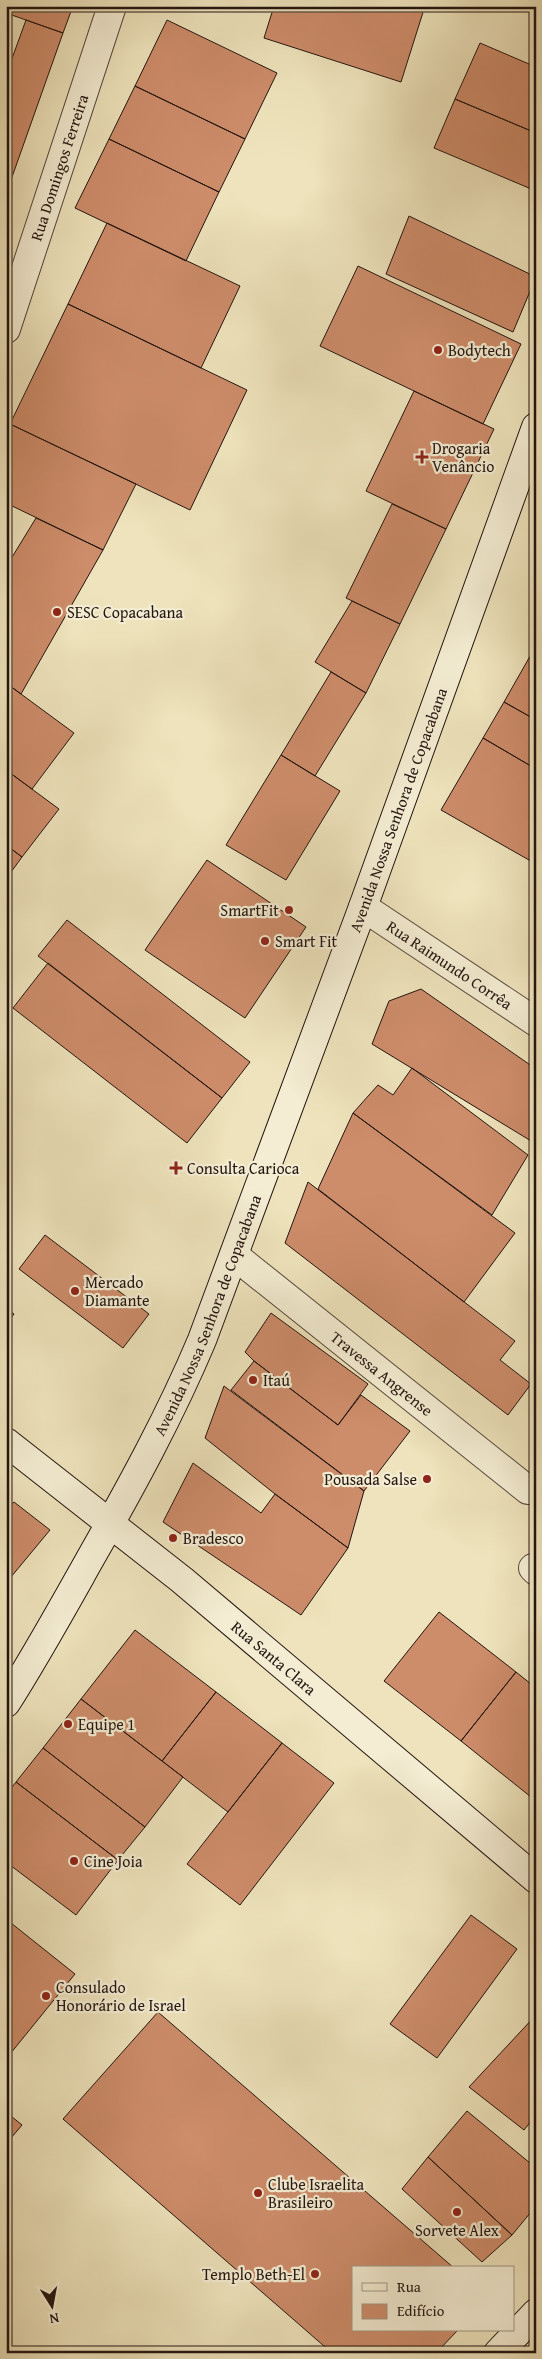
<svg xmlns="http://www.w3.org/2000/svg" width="542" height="2359" viewBox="0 0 542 2359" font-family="'Gentium Book Plus',serif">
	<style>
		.building { fill: #cd8c6a; stroke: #231510 }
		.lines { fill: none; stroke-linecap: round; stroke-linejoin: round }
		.minor-casing { stroke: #56483b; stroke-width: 30 }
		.secondary-casing { stroke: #231510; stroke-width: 30 }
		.minor { stroke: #f4edd3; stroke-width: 28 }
		.secondary { stroke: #f4edd3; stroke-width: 28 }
		.poi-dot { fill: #8f2418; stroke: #f4edd3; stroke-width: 2 }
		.labels { text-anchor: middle; stroke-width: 4.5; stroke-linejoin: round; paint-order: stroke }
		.street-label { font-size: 16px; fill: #231510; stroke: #f4edd3 }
		.poi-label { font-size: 16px; fill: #231510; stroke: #f4edd3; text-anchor: start }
	</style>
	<rect width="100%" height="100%" fill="#eee3bc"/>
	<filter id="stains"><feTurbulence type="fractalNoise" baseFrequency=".004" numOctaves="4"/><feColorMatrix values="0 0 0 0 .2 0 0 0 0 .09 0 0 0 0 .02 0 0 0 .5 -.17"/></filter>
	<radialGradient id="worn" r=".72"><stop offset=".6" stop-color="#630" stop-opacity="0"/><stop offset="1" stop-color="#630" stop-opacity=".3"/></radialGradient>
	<path class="building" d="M6,6H73L63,33L6,13Z
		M274,6H425L401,82L264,38Z
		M26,20L63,33L6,194V75Z
		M167,20L277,73L245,139L135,86Z
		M480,43L536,67V133L455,99Z
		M135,86L245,139L219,192L109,139Z
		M455,99L536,133V191L434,148Z
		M109,139L219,192L186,261L75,208Z
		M409,216L536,277L513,332L386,274Z
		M107,223L240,286L201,368L68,304Z
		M358,266L521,344L483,424L320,346Z
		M68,304L247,390L190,510L10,424Z
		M414,391L494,429L446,529L366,491Z
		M10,424L136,484L103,550L6,503V431Z
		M392,504L446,529L400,624L346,598Z
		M36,518L103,550L21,694L6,683V567Z
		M352,601L400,624L366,693L315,662Z
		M536,647V661L529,658Z
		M529,658L536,661V720L504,702Z
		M331,672L366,693L315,776L281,755Z
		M6,683L74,733L32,789L6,770Z
		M504,702L536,720V769L483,738Z
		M483,738L536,769V864L441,810Z
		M281,755L340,791L286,880L226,845Z
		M6,770L59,809L22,857L6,845Z
		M6,845L22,857L6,879Z
		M207,860L306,927L245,1018L145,950Z
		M67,920L250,1062L222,1098L38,956Z
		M48,963L222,1098L187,1143L13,1008Z
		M421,989L536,1069V1144L372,1044L389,1001Z
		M412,1068L528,1155L492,1215L353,1113L378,1085L393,1095Z
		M353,1113L515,1233L464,1302L318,1189Z
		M308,1182L515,1341L500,1360L531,1384L508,1415L285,1243Z
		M45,1235L149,1314L123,1348L19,1269Z
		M6,1308L14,1314L6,1325Z
		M271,1313L368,1384L338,1425L254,1361L245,1352Z
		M254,1361L338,1425L361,1395L410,1431L364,1491L231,1390Z
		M224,1386L364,1491L348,1548L275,1494L205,1438Z
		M193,1463L261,1513L275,1494L348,1548L301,1615L163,1522Z
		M14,1502L50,1530L6,1583V1511Z
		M439,1612L516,1672L461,1741L384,1681Z
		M135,1630L216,1692L162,1761L81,1699Z
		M516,1672L536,1688V1801L461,1741Z
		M216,1692L282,1743L228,1812L162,1761Z
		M81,1699L183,1777L145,1827L43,1748Z
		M282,1743L334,1783L240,1905L187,1864Z
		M43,1748L145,1827L118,1860L16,1782Z
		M16,1782L118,1860L76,1915L6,1862V1795Z
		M471,1915L517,1949L437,2058L390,2024Z
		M6,1919L75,1974L6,2059Z
		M158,2012L454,2268H353V2330H458L436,2353H332L63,2119Z
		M536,2015V2115L524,2130L469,2087Z
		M467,2111L536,2168V2206L512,2235L428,2157Z
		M6,2112L22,2125L6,2144Z
		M428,2157L512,2235L482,2262L402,2189Z"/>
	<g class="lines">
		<defs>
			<g id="minor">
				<path id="s1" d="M6,329L112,6"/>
				<path id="s2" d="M363,907L536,1022"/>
				<path id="s3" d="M235,1256L528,1490"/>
				<path d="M533,1568L536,1571"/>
			</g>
			<g id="secondary">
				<path id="s4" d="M6,1442L182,1580L536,1879"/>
				<path id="s5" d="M6,1703C36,1656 63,1607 90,1559C131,1487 170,1416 202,1340L363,907L536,427"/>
				<path d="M498,2353L536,2313"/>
			</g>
		</defs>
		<use href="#minor" class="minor-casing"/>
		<use href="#secondary" class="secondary-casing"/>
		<use href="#minor" class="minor"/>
		<use href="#secondary" class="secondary"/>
	</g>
	<g class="poi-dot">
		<circle cx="438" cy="350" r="5"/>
		<path d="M419.5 449.5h5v5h5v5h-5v5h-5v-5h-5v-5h5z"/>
		<circle cx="57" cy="612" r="5"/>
		<circle cx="289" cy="910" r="5"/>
		<circle cx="265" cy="941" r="5"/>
		<path d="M173.5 1160.5h5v5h5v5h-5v5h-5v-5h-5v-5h5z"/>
		<circle cx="75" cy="1291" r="5"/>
		<circle cx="253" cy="1380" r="5"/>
		<circle cx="427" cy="1479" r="5"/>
		<circle cx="173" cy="1538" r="5"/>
		<circle cx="68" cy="1724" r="5"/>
		<circle cx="74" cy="1861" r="5"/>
		<circle cx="46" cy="1996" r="5"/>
		<circle cx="258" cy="2193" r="5"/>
		<circle cx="457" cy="2212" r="5"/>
		<circle cx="315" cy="2274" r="5"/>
	</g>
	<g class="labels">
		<g class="street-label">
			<text dy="6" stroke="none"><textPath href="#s1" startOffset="170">Rua Domingos Ferreira</textPath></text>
			<text dy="6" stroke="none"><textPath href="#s5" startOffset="978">Avenida Nossa Senhora de Copacabana</textPath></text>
			<text dy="6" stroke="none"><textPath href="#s2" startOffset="104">Rua Raimundo Corrêa</textPath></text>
			<text dy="6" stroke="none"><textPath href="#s5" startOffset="438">Avenida Nossa Senhora de Copacabana</textPath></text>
			<text dy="6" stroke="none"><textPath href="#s3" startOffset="188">Travessa Angrense</textPath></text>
			<text dy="6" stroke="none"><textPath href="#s4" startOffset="344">Rua Santa Clara</textPath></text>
		</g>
		<g class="poi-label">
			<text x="448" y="356">Bodytech</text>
			<text x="432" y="454">Drogaria<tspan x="432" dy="18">Venâncio</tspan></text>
			<text x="67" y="618">SESC Copacabana</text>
			<text x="279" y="916" text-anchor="end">SmartFit</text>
			<text x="275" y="947">Smart Fit</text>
			<text x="187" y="1174">Consulta Carioca</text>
			<text x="85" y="1288">Mercado<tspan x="85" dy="18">Diamante</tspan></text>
			<text x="263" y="1386">Itaú</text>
			<text x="417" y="1485" text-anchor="end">Pousada Salse</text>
			<text x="183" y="1544">Bradesco</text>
			<text x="78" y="1730">Equipe 1</text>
			<text x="84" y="1867">Cine Joia</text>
			<text x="56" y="1993">Consulado<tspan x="56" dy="18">Honorário de Israel</tspan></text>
			<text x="268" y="2190">Clube Israelita<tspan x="268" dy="18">Brasileiro</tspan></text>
			<text x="457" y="2236" text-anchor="middle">Sorvete Alex</text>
			<text x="305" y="2280" text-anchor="end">Templo Beth-El</text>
		</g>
	</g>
	<rect width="542" height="2359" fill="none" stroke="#eee3bc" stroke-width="25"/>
	<rect x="8" y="8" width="527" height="2344" fill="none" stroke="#231510" stroke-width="2.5"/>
	<rect x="12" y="12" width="517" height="2334" fill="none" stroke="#231510"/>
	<rect x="352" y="2266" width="162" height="65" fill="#f4edd3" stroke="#a09785"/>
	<rect x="362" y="2283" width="25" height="8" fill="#f4edd3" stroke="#a09785"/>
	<text x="397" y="2292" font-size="15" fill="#231510">Rua</text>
	<rect x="362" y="2304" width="25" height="15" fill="#cd8c6a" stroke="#a09785"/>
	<text x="397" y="2316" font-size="15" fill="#231510">Edifício</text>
	<g transform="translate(52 2306) rotate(169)" stroke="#f4edd3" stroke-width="4" paint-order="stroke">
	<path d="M0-4L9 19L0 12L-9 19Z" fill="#231510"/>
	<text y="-8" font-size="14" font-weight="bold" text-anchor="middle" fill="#231510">N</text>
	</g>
	<rect width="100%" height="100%" filter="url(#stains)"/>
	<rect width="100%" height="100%" fill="url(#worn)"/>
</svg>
